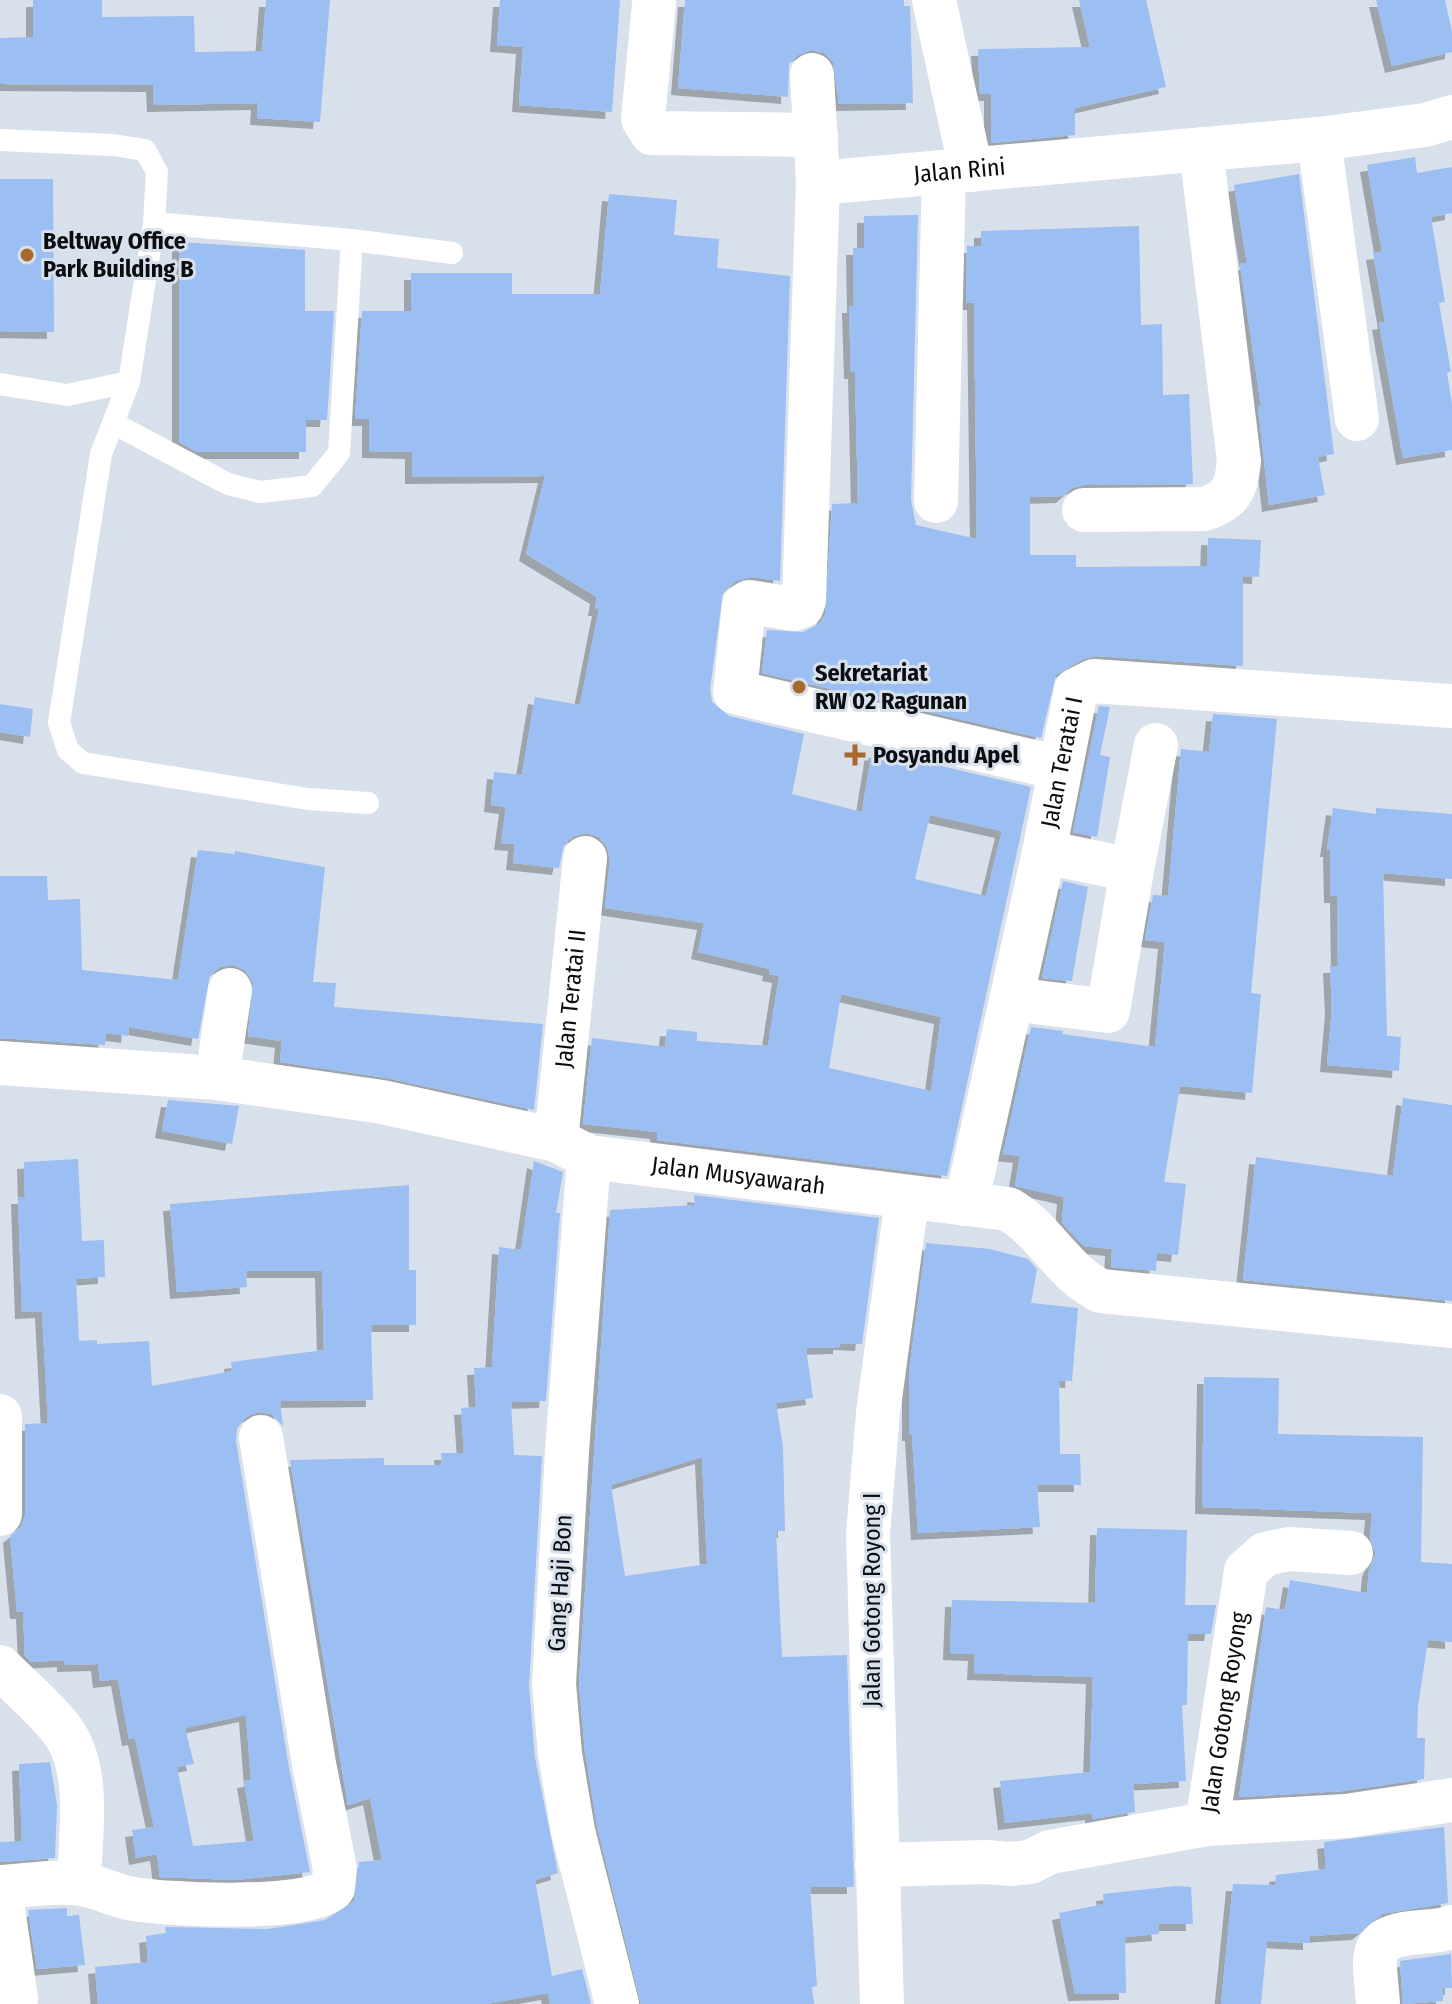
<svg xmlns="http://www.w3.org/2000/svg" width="1452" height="2004" viewBox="0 0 1452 2004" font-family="'Fira Sans Condensed',sans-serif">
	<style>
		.building { fill: #9bbef3; fill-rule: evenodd; filter: url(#shadow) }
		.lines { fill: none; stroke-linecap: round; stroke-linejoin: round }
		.service { stroke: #fff; stroke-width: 22 }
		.minor { stroke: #fff; stroke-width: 44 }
		.poi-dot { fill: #a7692e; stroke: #d8e0eb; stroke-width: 3 }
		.labels { text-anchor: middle; stroke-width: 6; stroke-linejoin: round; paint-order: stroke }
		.street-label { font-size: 24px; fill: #0b0e11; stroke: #d8e0eb }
		.poi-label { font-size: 24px; font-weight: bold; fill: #0b0e11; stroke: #d8e0eb; text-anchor: start }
	</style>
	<defs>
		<filter id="shadow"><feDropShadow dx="-7" dy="7" stdDeviation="0" flood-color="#0004"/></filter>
	</defs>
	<rect width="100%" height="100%" fill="#d8e0eb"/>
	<path class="building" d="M33,0H102V17L194,16L195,52L262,51L266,0H330L320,122L257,118L258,103L154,105L153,85L0,84V38L33,37Z
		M500,0H620L612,112L519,105L523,47L497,45Z
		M685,0H904V6H910L913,103L839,104L833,62L824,53L811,50L798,55L789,64L788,97L678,88Z
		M1079,0H1146L1166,87L1075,108V135L991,143V94H980L978,49L1090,47Z
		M1376,0H1445L1452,31V52L1392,66Z
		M1415,157L1417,173L1452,167V213L1431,217L1445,302L1439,303L1451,372H1447L1452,404V450L1403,458L1379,323L1385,322L1373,253L1382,252L1367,165Z
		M1299,174L1334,454L1318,457L1325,495L1269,505L1258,407L1261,406L1240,264L1247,263L1234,185Z
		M0,179H53L54,332L0,331Z
		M609,194L677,200L674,235L719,239L717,268L790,276L780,581L752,577L736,581L723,592L710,689L712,702L729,716L804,734L792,794L862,812L872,750L1031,787L947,1176L657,1140V1132L583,1124L592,1038L665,1047L667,1029L697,1032V1041L768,1046L779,976L769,974L770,969L698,952L704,923L605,908L610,860L607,847L599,837L587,833L574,836L564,844L559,868L513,863L515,844L501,843L506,807L491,805L494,772L522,775L535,697L580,705L599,609H595L597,597L526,554L545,476L412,477V452L369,451V419H355L362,311H411V273H512V294H600ZM930,815L1002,831L986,896L915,879ZM841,994L941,1017L931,1091L829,1068Z
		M918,215L911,500L916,525L977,539L974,303H966L967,246H981V231L1139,226L1141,325L1162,324L1163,395L1189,394L1193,484L1084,485L1072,488L1063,496L1030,497V555H1076V567L1207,566L1208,538L1261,540L1259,577L1243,576V666L1096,656L1083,659L1056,675L1041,738L762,673L767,630L803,632L819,624L825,615L832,504L858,503L855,372H851L849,306H854L853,248H864V216Z
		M179,242L305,250V311H334L327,420H306V452H197L179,442Z
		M0,704L33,709L30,737L0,732Z
		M1099,706L1110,707L1100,755L1110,757L1097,837L1073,832Z
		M1213,714L1277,719L1251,993L1261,994L1252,1093L1180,1086L1164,1182L1186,1184L1178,1255L1157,1253L1156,1271L1111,1267L1112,1249L1084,1246L1062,1223L1064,1197L1015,1186L1020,1156L1003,1154L1031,1027L1063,1031L1062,1034L1155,1047L1165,942L1145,940L1153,895L1168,896L1181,749L1209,752Z
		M1333,808L1376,814V808L1452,814V879L1383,873L1387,1036L1401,1037L1399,1071L1327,1065L1332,1008L1330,966H1338L1337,896H1331L1330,850H1327Z
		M198,850L235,854V851L325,867L313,982L336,983L334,1007L543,1024L534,1110L387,1078L280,1062L282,1041L248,1036L253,982L245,970L233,965L220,967L210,975L198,1039L129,1027L128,1036L106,1033L105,1045L0,1038V876H47L48,900L80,899L82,970L178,980Z
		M1063,881L1088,887L1072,981L1042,978Z
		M1403,1098L1452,1105V1301L1243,1280L1256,1157L1393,1176Z
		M168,1100L239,1106L232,1144L162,1131Z
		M78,1159L82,1241L104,1240L105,1277L76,1279L79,1341L97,1340V1344L149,1341L152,1386L232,1371L231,1362L324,1350L322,1271H246L247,1287L177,1292L170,1204L409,1185V1270H416V1325H371L373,1400L280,1401L283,1426L271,1414L258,1412L246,1417L237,1429L236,1441L289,1768L310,1872L235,1880L160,1877L157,1854L136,1858L132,1830L154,1827L135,1738L129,1739L118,1679L100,1681L98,1664L64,1665V1660L31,1662L25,1656L23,1612H17L10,1536L21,1527L25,1515V1424L48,1423L42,1311L22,1312L18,1197H25L24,1162ZM246,1715L251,1780L244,1781L254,1841L193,1846L177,1767L194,1764L185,1728Z
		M534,1161L563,1172L556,1213H560L546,1401L511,1402L514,1455L542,1456L529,1686L535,1758L558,1873L535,1880L552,1976L582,1969L591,2004H550L548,1993L486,2004H98L95,1967L148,1962L146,1936L166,1933L165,1927L268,1929L325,1920L354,1901L359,1862L382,1860L370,1798L348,1805L290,1460L384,1458V1465H442L441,1453H464L461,1408L476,1407L474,1368L492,1367L499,1247L521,1250Z
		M694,1195L879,1218L862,1344L840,1343V1347L806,1348L813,1398L776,1403L783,1447L785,1531H776L782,1657L847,1655L854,1887H810L817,1986L812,1987L814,2004H641L597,1826L585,1751L579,1684L610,1210L695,1205ZM702,1457L707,1564L625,1576L611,1485Z
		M926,1243L990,1249L1028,1259L1037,1269L1031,1303L1078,1308L1072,1381L1059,1380L1060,1454H1080L1081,1485H1037L1040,1527L918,1533L912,1434H909V1372Z
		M1204,1377L1279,1378L1278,1434L1423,1437L1421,1562L1452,1564V1642L1428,1640L1418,1706L1417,1738H1425L1424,1779L1343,1791L1239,1797L1266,1607L1285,1610L1290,1580L1367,1593L1369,1570L1376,1554L1370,1538L1372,1513L1202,1507Z
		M1097,1528L1187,1530L1185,1605H1216L1211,1634H1188L1187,1705H1182L1186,1781L1133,1784L1135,1812L1092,1819V1813L1005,1823L1000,1781L1090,1772L1093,1677L974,1673L975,1654L950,1653L952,1600L1095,1603Z
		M50,1762L57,1805L55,1858L0,1862V1842L22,1841L19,1764Z
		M1444,1827L1448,1903L1382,1914L1359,1933L1310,1936V1943L1267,1941L1261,2004H1221L1233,1884L1275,1885L1276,1875L1326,1869L1324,1842Z
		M1176,1886L1191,1887L1193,1924H1158L1159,1934L1125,1937L1126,1993L1075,1994L1059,1913L1104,1904L1103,1894Z
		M67,1908V1916L79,1915L85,1965L37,1969L28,1910Z
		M1451,1954L1452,1988H1443V2001L1403,2004L1400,1961Z"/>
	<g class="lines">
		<path class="service" d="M0,140L113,145L145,150L157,172L154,223
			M129,382L101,454L59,723L68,750L83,763L308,799L368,803
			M0,384L67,395L129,382L154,223L352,240L452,253
			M113,423L228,484L260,492L312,486L339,453L352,240"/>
		<g class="minor">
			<path d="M934,0L971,170"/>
			<path d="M654,4L643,119L652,133L816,135"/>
			<path d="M812,75L818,183L804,600L802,606L794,609L749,602L744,605L735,692L1059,768"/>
			<path d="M1319,139L1357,419"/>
			<path id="s1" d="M818,183L1319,139L1425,125L1452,117"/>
			<path d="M936,501L944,172"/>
			<path d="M1084,510L1204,509C1232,500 1236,489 1239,461L1201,149"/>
			<path d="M1044,852L1132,870L1156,745"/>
			<path d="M1012,999L1108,1011L1132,870"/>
			<path id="s2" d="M0,1063L217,1078L382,1102L556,1140L589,1157L1008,1209C1045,1230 1063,1273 1101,1291L1452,1326"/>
			<path d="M217,1078L230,990"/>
			<path id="s3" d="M556,1140L585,858"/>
			<path d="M589,1157L567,1451L554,1684L560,1754L573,1831L617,2004"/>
			<path id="s4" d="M966,1204L1044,852L1076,690L1094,681L1452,706"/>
			<path d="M0,1416V1514"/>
			<path d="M0,1667C20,1687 44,1707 62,1730C92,1770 80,1836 79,1883"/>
			<path d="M1207,1824L1346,1816L1452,1800"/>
			<path id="s5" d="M877,1865L987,1862L1011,1864L1030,1862L1050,1852L1207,1824L1246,1571L1265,1554L1289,1549L1351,1553"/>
			<path d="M0,1887C25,1886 55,1880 80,1884C96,1886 112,1894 128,1898C162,1905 311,1912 333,1888L335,1869L314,1764L261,1437"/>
			<path d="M0,1888L16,1999"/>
			<path d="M882,2004L868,1534L878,1413L907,1199"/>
			<path d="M1378,2004C1375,1956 1363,1936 1421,1932C1432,1931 1442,1931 1452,1927"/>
		</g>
	</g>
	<g class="poi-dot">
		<circle cx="27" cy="255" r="8"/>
		<circle cx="799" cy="687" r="8"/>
		<path d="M851 743h8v8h8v8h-8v8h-8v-8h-8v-8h8z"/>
	</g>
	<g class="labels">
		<g class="street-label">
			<text dy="8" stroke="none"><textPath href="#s1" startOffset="142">Jalan Rini</textPath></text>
			<text dy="8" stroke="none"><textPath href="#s4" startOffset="452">Jalan Teratai I</textPath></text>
			<text dy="8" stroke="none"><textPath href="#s3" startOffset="142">Jalan Teratai II</textPath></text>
			<text dy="8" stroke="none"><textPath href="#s2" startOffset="750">Jalan Musyawarah</textPath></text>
			<text transform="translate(560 1583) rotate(-87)" y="8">Gang Haji Bon</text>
			<text transform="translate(872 1600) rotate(-90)" y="8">Jalan Gotong Royong I</text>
			<text dy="8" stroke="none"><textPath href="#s5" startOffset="448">Jalan Gotong Royong</textPath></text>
		</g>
		<g class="poi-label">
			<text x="43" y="249">Beltway Office<tspan x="43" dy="28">Park Building B</tspan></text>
			<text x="815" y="681">Sekretariat<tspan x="815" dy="28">RW 02 Ragunan</tspan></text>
			<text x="873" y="763">Posyandu Apel</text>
		</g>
	</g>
</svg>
